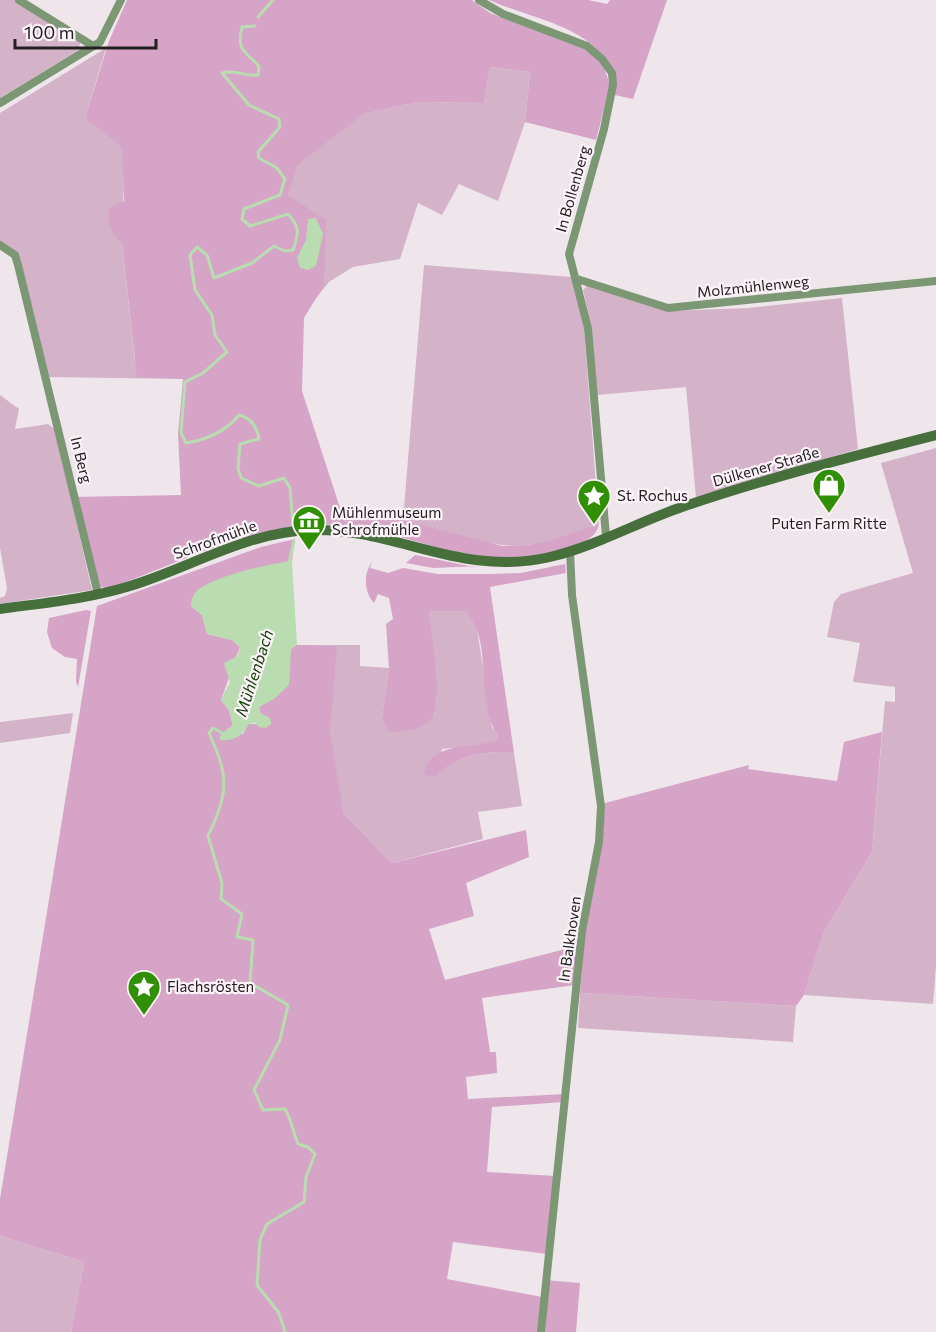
<svg xmlns="http://www.w3.org/2000/svg" width="936" height="1332" viewBox="0 0 936 1332" font-family="Commissioner,sans-serif">
	<style>
		.green { fill: #d4b3c9 }
		.forest { fill: #d5a4c6 }
		.water { fill: #b9ddb0 }
		.lines { fill: none; stroke-linecap: round; stroke-linejoin: round }
		.stream { stroke: #b9ddb0; stroke-width: 3 }
		.minor { stroke: #7b9774; stroke-width: 8 }
		.secondary { stroke: #476f3c; stroke-width: 10 }
		.labels { text-anchor: middle; stroke-width: 4.5; stroke-linejoin: round; paint-order: stroke }
		.street-label { font-size: 15px; fill: #232022; stroke: #fcf3f9 }
		.poi-label { font-size: 15px; fill: #232022; stroke: #fcf3f9; text-anchor: start }
		.water-label { font-size: 16px; font-style: italic; fill: #0d3d00; stroke: #fcf3f9 }
	</style>
	<rect width="100%" height="100%" fill="#efe6ec"/>
	<path class="green" d="M0,0H16L81,42L77,51L0,98Z
		M106,48L85,118L125,129L122,243L135,361L277,168L364,114L418,102L484,103L490,67L530,72L525,122L498,201L459,184L442,215L418,203L400,259L353,267L329,282L300,318L299,393L341,525L76,497L180,496L190,489L183,379L48,377L19,255L0,242V113Z
		M424,265L572,277L584,328L599,524C576,533 551,543 527,545C486,549 442,530 403,520Z
		M587,286L667,311L748,308L842,298L858,449L696,498L686,387L597,395L592,328L583,290Z
		M0,395L19,409L15,429L48,424L55,429L92,590L0,604V598L5,596L7,588L0,548Z
		M936,448V966L933,1004L804,995L824,932L872,852L885,701L895,702V687L853,682L860,643L827,637L834,602L841,594L913,573L881,463Z
		M429,611H465L476,622L492,727L498,736L497,740L481,746L442,749L435,776C453,757 488,749 514,753L522,806L478,812L483,839L392,863L344,814L329,732L224,692L297,645H360V666L389,668L382,718L434,715L437,699Z
		M73,713L70,733L0,743V722Z
		M580,993L796,1006L793,1042L578,1028Z
		M0,1236L84,1262L71,1332H0Z"/>
	<path class="forest" d="M127,0H472L490,13L589,51L604,66L610,86L596,140L525,122L530,72L490,67L484,103L418,102L364,114L297,165L288,195L326,220L324,285L304,318L302,391L343,517L403,520L502,546L528,545L552,540L599,524C596,539 582,542 569,547C547,554 516,562 493,559C432,552 372,520 309,525C241,530 174,565 110,588L99,587L76,497L181,495L178,434L183,379L137,377L122,243C110,234 107,222 109,208L124,201L122,147L85,118L109,41Z
		M489,0H588L607,4L610,0H667L633,99L615,95C616,29 536,21 489,0Z
		M295,539L292,561L222,579L198,590L191,606L202,615L207,634L232,640L240,647L221,700L229,710L233,726L226,730L243,734L248,724H271L269,718L260,713L259,707L274,699L289,685L291,649L297,645L337,646L330,732L344,814L392,863L526,830L529,857L466,883L474,916L429,929L445,980L577,946L575,985L482,998L490,1052H496L497,1073L466,1077L468,1099L566,1094L564,1102L492,1107L487,1172L556,1176L547,1254L453,1242L447,1279L542,1297L545,1280L580,1283L576,1332H71L84,1262L0,1236V1199L97,606L261,547Z
		M415,555L469,566H481L433,568L406,563Z
		M372,562L370,568L388,573L403,568L438,574H490L521,573L565,564L566,573L490,587L514,753C488,749 453,757 436,776L424,775C428,741 470,750 497,740L498,736C473,696 495,641 465,611H429C431,634 442,695 434,714C428,730 402,733 388,731L382,718L389,668L386,624L393,619L389,598L378,594L374,603C364,592 363,574 372,562Z
		M86,610L91,611L78,687L76,682L77,659L65,657L52,648L47,632L49,618Z
		M882,732L872,852L824,932L804,995L796,1006L580,993L585,933L602,846L605,803L749,765L748,769L837,781L844,742Z"/>
	<path class="water" d="M316,218L323,234L316,266L308,270L300,268L297,258L306,240L308,219Z
		M292,561L297,645L291,649L289,685L274,699L259,707L260,713L270,718L271,724L266,728L259,727L255,723L249,724C241,737 234,741 219,740L221,734L233,725L229,710L221,700L230,682L224,663L238,656L240,647L232,640L207,634L202,615L191,606C191,600 193,594 198,590C218,575 268,564 292,561Z"/>
	<g class="lines">
		<path class="stream" d="M258,17L273,0
			M255,26L242,27C236,49 244,51 259,66L258,75C245,77 237,69 222,73L249,105L279,119L280,127L258,152L259,158L277,168L285,179L280,195L244,209L242,219L250,226L288,214C300,227 299,234 293,250L285,251L274,246L252,263L214,278L207,255L197,247L190,255L195,290L212,315L215,335L227,352L203,373L185,382L181,433L186,443C206,440 226,431 239,415C252,418 257,427 259,439L240,444L238,468L241,478L259,486L284,478L290,488L293,525
			M289,563L294,541
			M224,734L213,728L209,733C229,777 229,791 208,836L222,883L221,899L242,914L237,937L253,940L250,983L288,1005L280,1040L254,1090L263,1110L285,1109C292,1121 293,1132 298,1144L308,1147L315,1154L306,1177L304,1202L267,1224L260,1240L257,1285L279,1313L285,1332"/>
		<path class="minor" d="M19,0L93,46
			M479,0L503,14L587,46L602,59L612,73L613,85L604,129L569,254L588,328L606,536
			M0,103L100,42L121,0
			M0,245L15,255L18,265L98,594
			M577,279L668,308L936,281
			M541,1332L582,931L599,842L601,806L572,595L570,551"/>
		<path class="secondary" d="M0,609C43,603 88,599 130,586C189,568 247,532 310,530C395,527 460,578 550,557C596,546 638,522 682,507C764,479 853,456 936,435"/>
	</g>
	<defs>
		<symbol id="shop-pin" viewBox="-11 -11 22 30"><path d="M0 17L-7.5 6A9.5 9.5 0 1 1 7.5 6Z" fill="#308f03" stroke="#fcf3f9"/><path d="M-5-2.5h2.3a2.7 3.5 0 0 1 5.4 0H5L5.5 6h-11ZM-1.5-2.5h3a1.5 2.3 0 0 0-3 0Z" fill="#fff"/></symbol>
		<symbol id="sight-pin" viewBox="-11 -11 22 30"><path d="M0 17L-7.5 6A9.5 9.5 0 1 1 7.5 6Z" fill="#308f03" stroke="#fcf3f9"/><path d="M0-6L1.8-2.2L6-1.7L2.9 1.2L3.7 5.4L0 3.3L-3.7 5.4L-2.9 1.2L-6-1.7L-1.8-2.2Z" fill="#fff"/></symbol>
		<symbol id="museum-pin" viewBox="-11 -11 22 30"><path d="M0 17L-7.5 6A9.5 9.5 0 1 1 7.5 6Z" fill="#308f03" stroke="#fcf3f9"/><path d="M0-6L6-3V-2H-6V-3ZM-5-1h2V3h-2ZM-1-1h2V3h-2ZM3-1h2V3H3ZM-6 4H6V6H-6Z" fill="#fff"/></symbol>
	</defs>
	<g fill-rule="evenodd">
		<use href="#shop-pin" x="810" y="466" width="38" height="52"/>
		<use href="#sight-pin" x="575" y="477" width="38" height="52"/>
		<use href="#museum-pin" x="290" y="503" width="38" height="52"/>
		<use href="#sight-pin" x="125" y="968" width="38" height="52"/>
	</g>
	<g class="labels">
		<g class="street-label">
			<text transform="translate(573 189) rotate(-74)" y="5">In Bollenberg</text>
			<text transform="translate(753 287) rotate(-6)" y="5">Molzmühlenweg</text>
			<text transform="translate(81 460) rotate(76)" y="5">In Berg</text>
			<text transform="translate(766 467) rotate(-16)" y="5">Dülkener Straße</text>
			<text transform="translate(215 540) rotate(-20)" y="5">Schrofmühle</text>
			<text transform="translate(570 939) rotate(-82)" y="5">In Balkhoven</text>
		</g>
		<g class="poi-label">
			<text x="617" y="501">St. Rochus</text>
			<text x="332" y="518">Mühlenmuseum<tspan x="332" dy="17">Schrofmühle</tspan></text>
			<text x="829" y="529" text-anchor="middle">Puten Farm Ritte</text>
			<text x="167" y="992">Flachsrösten</text>
		</g>
		<g class="water-label">
			<text transform="translate(254 673) rotate(-72)" y="6">Mühlenbach</text>
		</g>
	</g>
	<path d="M15 39v9h141v-9" fill="none" stroke="#232022" stroke-width="3"/>
	<text x="24" y="39" font-size="18" fill="#232022" stroke="#fcf3f9" stroke-width="4.5" paint-order="stroke">100 m</text>
</svg>
